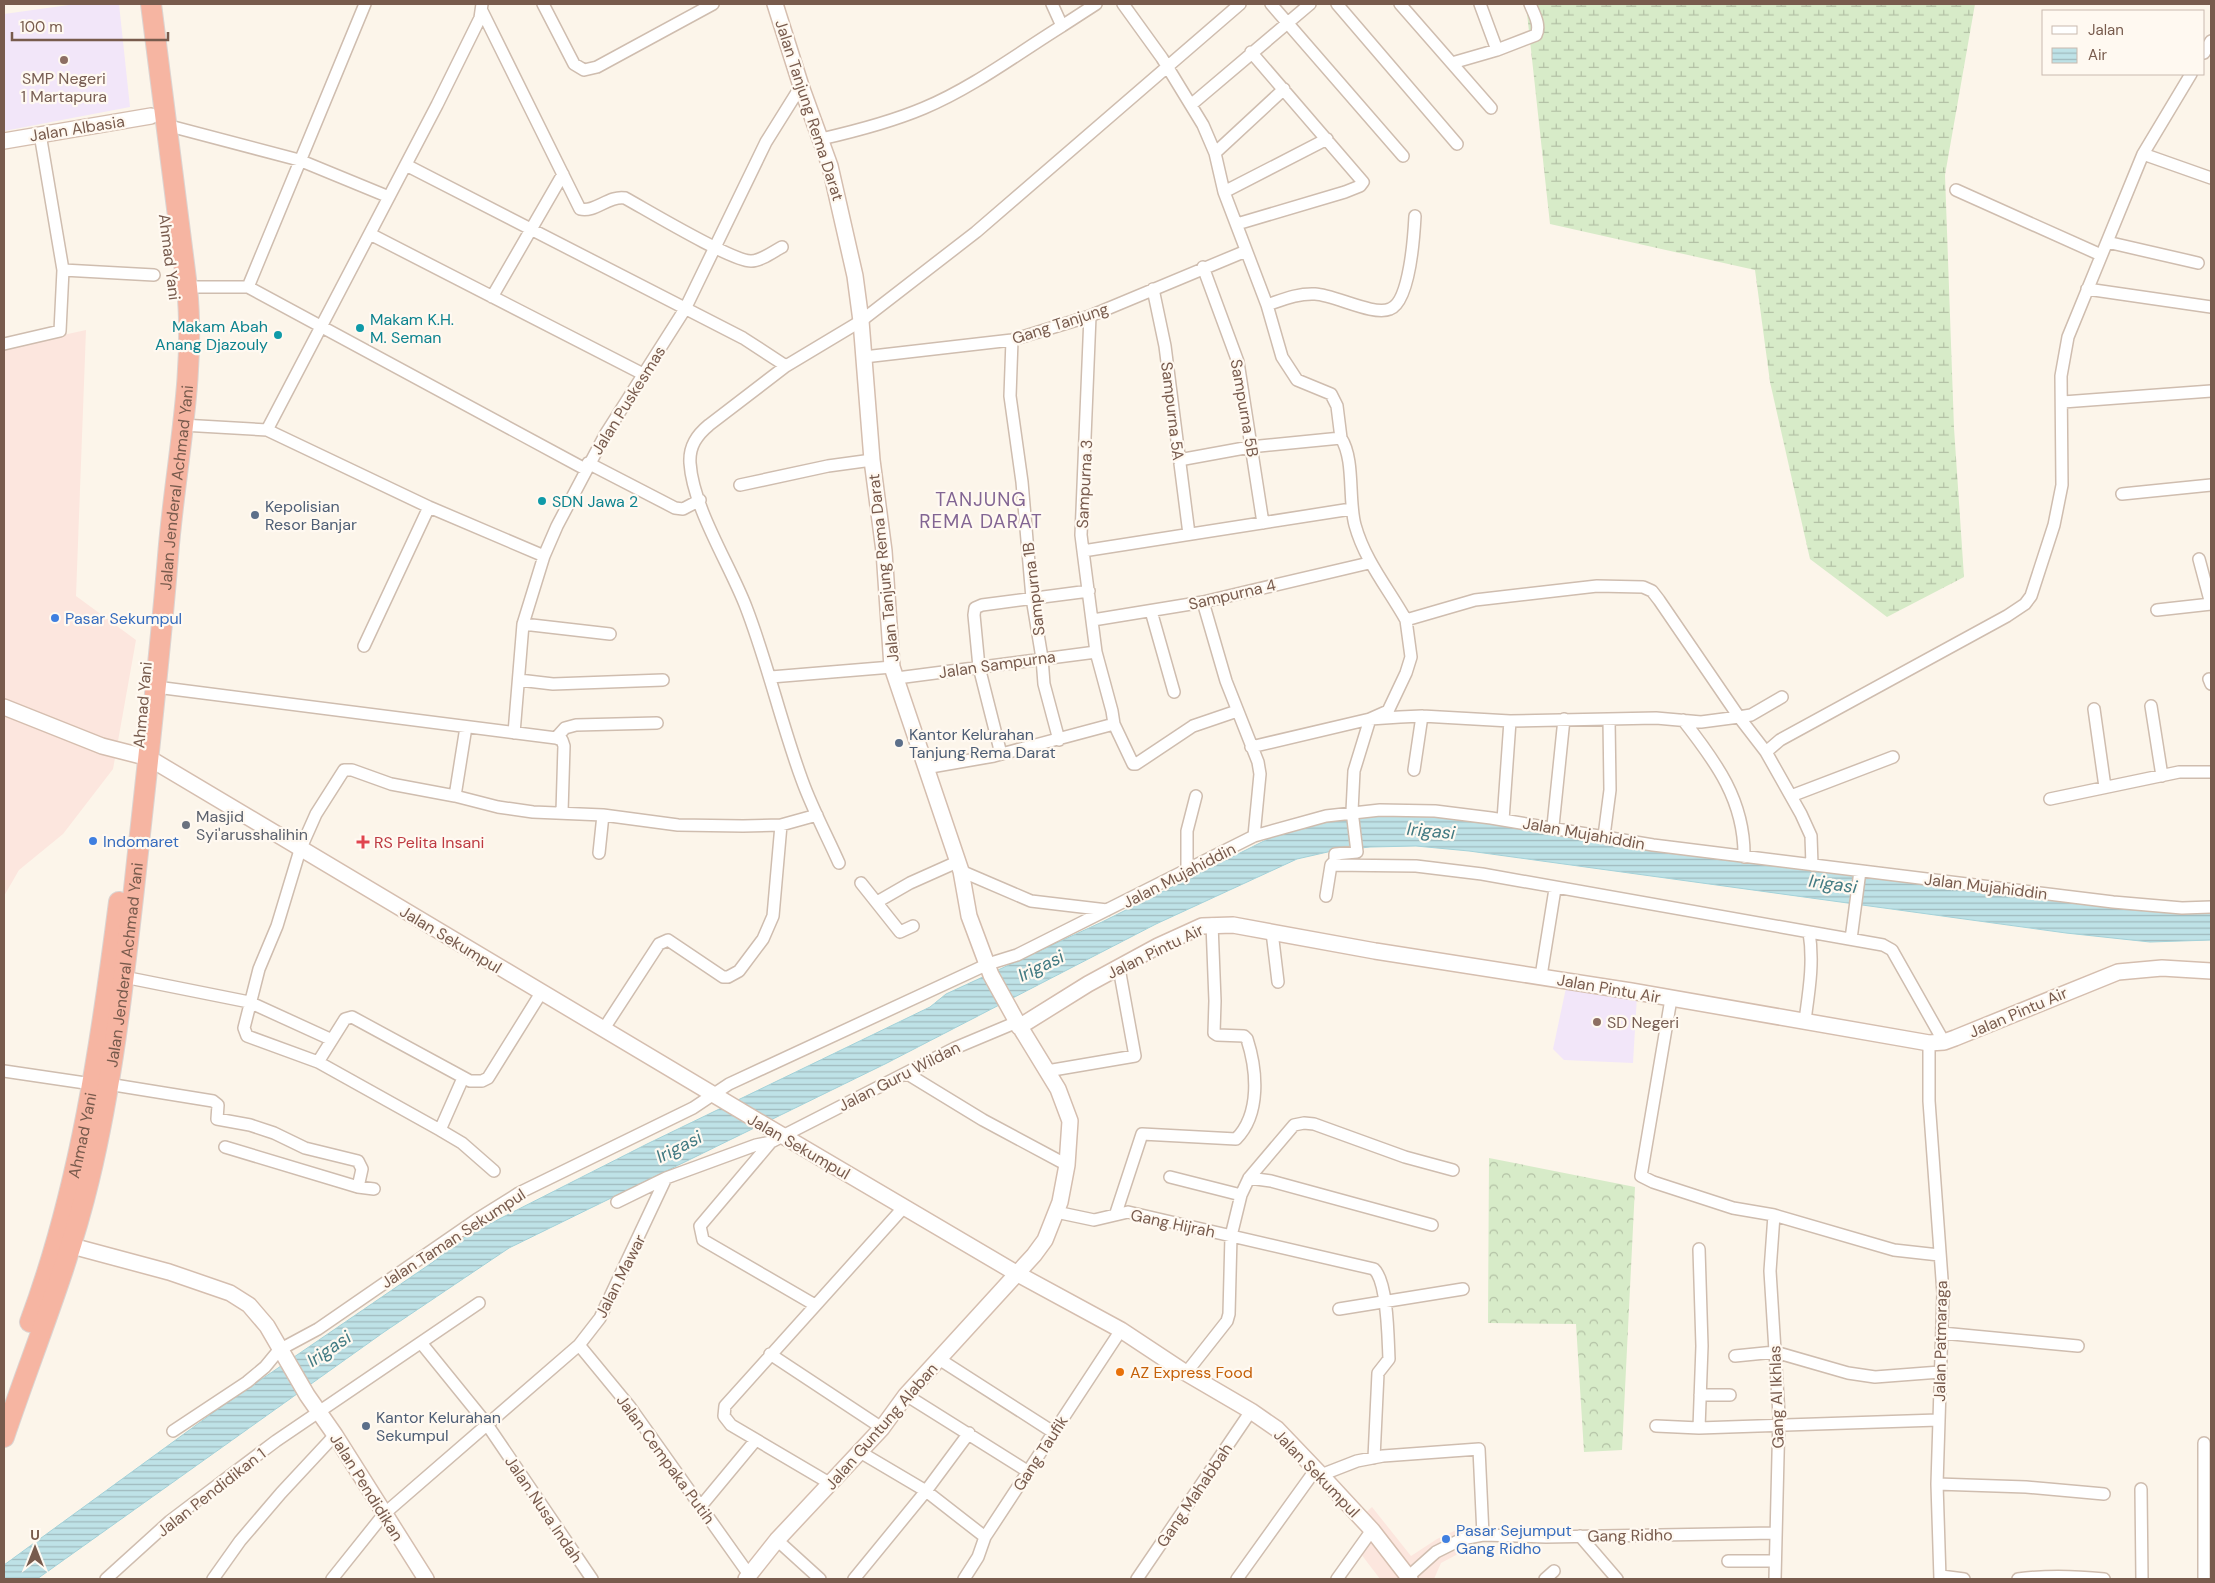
<svg xmlns="http://www.w3.org/2000/svg" width="2215" height="1583" viewBox="0 0 2215 1583" font-family="'DM Sans',sans-serif">
	<style>
		.commercial { fill: #fce6de }
		.education { fill: #f2e6f9 }
		.forest { fill: url(#forest-crowns) }
		.wetland { fill: url(#wetland-marsh) }
		.water { fill: url(#water-rules); stroke: #a4d2d9 }
		.lines { fill: none; stroke-linecap: round; stroke-linejoin: round }
		.street-casing { stroke: #cfbdaf; stroke-width: 14 }
		.secondary-casing { stroke: #d5beaf; stroke-width: 18 }
		.highway-casing { stroke: #dcd4d1; stroke-width: 22 }
		.street { stroke: #fff; stroke-width: 11 }
		.secondary { stroke: #fff; stroke-width: 15 }
		.highway { stroke: #f6b5a2; stroke-width: 20 }
		.education-dot { fill: #8d6e63; stroke: #fff9f1; stroke-width: 2 }
		.culture-dot { fill: #0f9aa8; stroke: #fff9f1; stroke-width: 2 }
		.service-dot { fill: #5c6f8a; stroke: #fff9f1; stroke-width: 2 }
		.shop-dot { fill: #3f7fe0; stroke: #fff9f1; stroke-width: 2 }
		.worship-dot { fill: #6b7280; stroke: #fff9f1; stroke-width: 2 }
		.health-dot { fill: #e0444e; stroke: #fff9f1; stroke-width: 2 }
		.food-dot { fill: #e8710a; stroke: #fff9f1; stroke-width: 2 }
		.labels { text-anchor: middle; stroke-width: 4.5; stroke-linejoin: round; paint-order: stroke }
		.education-label { font-size: 16px; fill: #785e54; stroke: #fff9f1 }
		.street-label { font-size: 16px; fill: #785b4d; stroke: #fff9f1 }
		.culture-label { font-size: 16px; fill: #0d838f; stroke: #fff9f1; text-anchor: start }
		.service-label { font-size: 16px; fill: #4e5e75; stroke: #fff9f1; text-anchor: start }
		.shop-label { font-size: 16px; fill: #366cbe; stroke: #fff9f1; text-anchor: start }
		.worship-label { font-size: 16px; fill: #5b616d; stroke: #fff9f1; text-anchor: start }
		.health-label { font-size: 16px; fill: #be3a42; stroke: #fff9f1; text-anchor: start }
		.food-label { font-size: 16px; fill: #c56008; stroke: #fff9f1; text-anchor: start }
		.water-label { font-size: 18px; font-style: italic; fill: #437b83; stroke: #fff9f1 }
		.quarter-label { font-size: 19px; letter-spacing: 1px; fill: #826593; stroke: #fff9f1 }
	</style>
	<defs>
		<pattern id="forest-crowns" width="20" height="18" patternUnits="userSpaceOnUse" patternTransform="scale(1.25)"><rect width="20" height="18" fill="#d7ebc8"/><path d="M2 6a3 3 0 1 1 6 0M12 15a3 3 0 1 1 6 0" fill="none" stroke="#b3c1a5"/></pattern>
		<pattern id="wetland-marsh" width="20" height="14" patternUnits="userSpaceOnUse" patternTransform="scale(1.25)"><rect width="20" height="14" fill="#d7ebc8"/><path d="M1 5h8M5 5V1M11 12h8M15 12V8" fill="none" stroke="#b3c1a5"/></pattern>
		<pattern id="water-rules" width="6" height="5" patternUnits="userSpaceOnUse" patternTransform="scale(1.25)"><rect width="6" height="5" fill="#bee2e7"/><path d="M0 2.5h6" fill="none" stroke="#9fbabd"/></pattern>
	</defs>
	<rect width="100%" height="100%" fill="#fcf5ea"/>
	<path class="commercial" d="M86,330L76,596L136,640L113,769L63,834L19,870L4,896V348Z
		M1372,1507L1411,1556L1437,1539L1465,1526L1467,1535L1408,1573L1363,1515Z
		M1372,1536L1406,1579H1380L1361,1554Z
		M1467,1540L1471,1547L1441,1563L1434,1579H1414L1428,1561Z"/>
	<path class="education" d="M76,4H119L130,107L4,131V14Z
		M1566,988L1637,996L1633,1063L1564,1060L1553,1049Z"/>
	<path class="forest" d="M1489,1158L1635,1187L1622,1450L1584,1452L1576,1324L1488,1323Z"/>
	<path class="wetland" d="M1526,4H1975L1945,175L1954,428L1964,577L1887,617L1810,559L1770,382L1755,270L1550,224Z"/>
	<path class="water" d="M1417,813L2211,908V940L2150,942L2066,933L1469,851L1416,846L1370,847L1332,851L1297,859L1156,924L885,1064L509,1248L384,1332L37,1579H4V1565L221,1407L433,1262L466,1236L507,1215L647,1144L930,1007L946,994L1102,922L1288,829L1342,816Z"/>
	<g class="lines">
		<defs>
			<path id="street" d="M365,4L248,287L585,469
				M543,4L574,64L584,70L597,67L713,4
				M1052,4L1062,26L1096,4
				M1123,4L1162,58L1203,125L1215,153L1224,192L1267,305L1282,357L1297,380L1331,394L1337,406L1341,438
				M1271,4L1403,156
				M1337,4L1457,144
				M1400,4L1491,108
				M1480,4L1497,50
				M482,11L580,209C595,213 609,195 625,198C647,210 731,261 751,261C761,261 774,251 782,247
				M2204,53L2211,41
				M1452,63L1497,50L1536,35C1541,25 1534,14 1530,4
				M1192,104L1310,4
				M166,125L299,160L389,197
				M821,139C856,131 891,122 924,108C972,88 1017,54 1062,26
				M1215,153L1284,89
				M2143,154L2211,178
				M406,165L743,338L786,366
				M1956,190L2101,255
				M1224,192L1327,139
				M1237,224L1345,192L1360,186L1363,182L1251,52
				M370,234L643,374
				M2107,242L2198,263
				M1203,267L1238,362L1263,523
				M63,270L154,275
				M187,287H248
				M1153,289L1165,346L1189,534
				M2087,289L2211,307
				M492,297L563,174
				M1267,305C1282,300 1298,293 1315,294C1335,295 1373,316 1390,309C1410,302 1414,235 1415,216
				M1090,316L1081,535L1083,551L1096,652L1112,711L1114,724L1133,764H1136L1193,726L1237,711
				M1012,340L1010,396L1022,482L1032,598L1042,658L1044,684L1059,740
				M4,344L60,331L63,270L40,134
				M864,357L1012,340L1090,316L1246,251
				M2063,402L2211,391
				M182,425L267,430L429,507L544,556
				M267,430L437,105L480,18L482,4
				M1179,460L1250,447L1341,438C1355,460 1348,499 1355,525C1365,561 1388,588 1406,620L1475,600L1597,586L1643,587L1652,591L1659,600L1739,717L1751,715L1782,697
				M588,463L675,508L683,509L700,500
				M740,485L828,466L872,460
				M2122,494L2211,485
				M1083,551L1351,509
				M2199,559L2211,604
				M1203,602L1226,681L1258,762L1260,774L1254,836
				M2157,610L2211,604
				M1151,611L1174,692
				M1093,620L1203,602L1369,563
				M523,624L610,634
				M364,646L429,507
				M771,677L892,667
				M897,678L1096,652
				M2209,679L2211,684
				M519,680L553,684L663,680
				M156,687L556,738L562,740L564,746L562,812
				M2151,706L2162,776
				M2094,709L2105,787
				M1683,720C1716,762 1745,801 1744,857
				M514,733L523,624L544,556L557,526L605,435L685,309L766,142L801,86
				M556,738L565,728L576,725L657,723
				M1251,747L1370,719L1400,717L1422,716L1510,721L1656,718L1701,722L1739,717L1766,752
				M1001,754L979,667L974,615L975,608L982,605L1089,591
				M925,768L994,756L1114,724
				M1414,770L1422,716
				M455,796L466,727
				M1791,796L1893,757
				M2050,799L2179,772H2211
				M1503,820L1510,721
				M1553,826L1564,719
				M1604,836L1610,790L1609,719
				M599,853L603,815L678,825L743,826L781,825L817,815
				M839,863C827,836 812,808 802,780C781,723 768,664 746,607C730,565 693,508 690,463C689,446 697,435 709,425L786,366L861,321L976,232L1240,4
				M1331,865L1416,866L1482,874L1883,945L1892,950L1944,1042
				M1812,865L1811,836L1801,814L1766,752L1780,740L2007,616L2025,604L2031,596L2054,525L2062,485L2061,376L2068,337L2143,154L2191,74
				M961,871L1031,901L1107,910
				M1187,871V831L1196,796
				M861,883L900,932L913,926
				M1326,896L1331,865L1335,861V854L1357,852L1352,811L1354,771L1370,719L1388,711L1406,673L1411,657L1406,620
				M877,902L910,883L957,862
				M1272,932L1278,982
				M1851,939L1860,871
				M1541,976L1555,889
				M124,977L249,1002L330,1039
				M1671,999L1641,1176L1653,1182L1733,1208L1774,1215L1894,1250L1939,1255
				M1805,1020C1809,991 1814,962 1809,932
				M603,1030L659,944L668,940L723,977H728L739,971L763,939L773,916L781,825
				M1929,1043V1101L1943,1293L1937,1484L1940,1579
				M318,1062L345,1019L352,1017L470,1081H482L488,1078L541,993
				M4,1071L92,1084
				M1047,1071L1135,1056L1119,968
				M906,1073L983,1120L1067,1165
				M108,1084L213,1101L218,1105L217,1119L250,1125L274,1133L305,1148L358,1161L362,1169L358,1187
				M440,1130L463,1078
				M225,1147L358,1187L374,1189
				M494,1171L462,1143L440,1130L318,1062L247,1036L244,1028L259,969L277,926L300,850L316,814L344,770H352L391,784L455,796L498,807L533,812L603,815
				M1170,1177L1241,1195
				M1249,1178L1271,1181L1432,1225
				M617,1202L666,1178
				M1056,1212L1094,1220L1128,1212L1374,1269C1388,1282 1388,1340 1389,1359L1378,1373L1374,1458
				M1116,1213L1142,1134L1236,1139C1261,1114 1257,1070 1247,1039L1244,1036L1217,1035L1214,1033L1215,1001L1212,924
				M1774,1215L1770,1271L1779,1415L1775,1579
				M1699,1249L1702,1346L1699,1428
				M815,1305L703,1240L700,1226L771,1142L955,1048L1017,1022
				M1339,1309L1463,1289
				M1942,1333L2078,1346
				M422,1344L486,1423L592,1579
				M579,1345L630,1407L750,1576
				M770,1354L882,1428
				M1735,1356L1775,1352L1848,1373L1875,1377L1940,1372
				M939,1359L1053,1432
				M1186,1373L1227,1321L1229,1314L1231,1236L1241,1195L1249,1178L1294,1125L1304,1123L1314,1124L1405,1157L1453,1170
				M906,1395L1027,1471
				M1700,1395H1730
				M1656,1426L1699,1428L1938,1420
				M173,1431L247,1382L265,1367L279,1350L318,1329L476,1220L519,1193L693,1108L729,1084L988,964L1017,955L1254,836L1326,816L1380,810L1435,811L1491,818L1653,845L2113,902L2182,908L2211,907
				M2204,1443V1579
				M860,1452L926,1491L985,1537
				M1321,1475L1357,1461L1383,1456L1479,1449L1483,1535
				M831,1484L731,1425L724,1416L725,1406L904,1207
				M1937,1484L2026,1487L2104,1494
				M2141,1489L2142,1579
				M701,1506L755,1441
				M1580,1536L1617,1579
				M777,1540L820,1579
				M1728,1561H1775
				M1941,1576L1964,1579
				M1408,1577L1436,1552L1462,1539L1483,1535L1546,1537L1775,1533
				M106,1579L170,1521L276,1441L479,1303
				M213,1579L240,1541L281,1493L335,1435
				M332,1579L384,1514L579,1345L600,1318L666,1178L756,1145L771,1142
				M854,1579L926,1491L969,1433
				M964,1579L978,1557L985,1537L1121,1330
				M1137,1579L1251,1411
				M1237,1579L1316,1469
				M1337,1579L1372,1530
				M1545,1579L1554,1571
				M2018,1579C2048,1575 2075,1576 2104,1579"/>
			<path id="secondary" d="M4,141L151,116
				M4,707L102,746L149,758L768,1127L1016,1273L1121,1330L1186,1373L1251,1411L1277,1429L1321,1475L1372,1530L1410,1579
				M1019,1027L1088,984L1158,946L1202,926L1233,925L1375,951L1631,991L1929,1043L1944,1042L1955,1038L2118,972L2162,968L2211,971
				M72,1246L169,1272L230,1293L249,1305L267,1326L307,1395L335,1435L426,1579
				M746,1579L777,1540L882,1428L906,1395L1034,1255L1045,1240L1060,1202L1067,1165L1070,1121L1058,1089L1017,1022L991,975L969,916L961,871L892,667L884,551L872,460L861,321L855,276L830,166L801,86L775,4"/>
			<g id="highway">
				<path id="s1" d="M30,1322C80,1188 101,1043 119,902"/>
				<path id="s2" d="M4,1437C33,1351 68,1268 89,1180C112,1085 123,986 134,889C146,778 159,667 168,556C175,466 196,377 187,287L151,4"/>
			</g>
		</defs>
		<use href="#street" class="street-casing"/>
		<use href="#secondary" class="secondary-casing"/>
		<use href="#highway" class="highway-casing"/>
		<use href="#street" class="street"/>
		<use href="#secondary" class="secondary"/>
		<use href="#highway" class="highway"/>
	</g>
	<g class="education-dot">
		<circle cx="64" cy="60" r="5"/>
		<circle cx="1597" cy="1022" r="5"/>
	</g>
	<g class="culture-dot">
		<circle cx="360" cy="328" r="5"/>
		<circle cx="278" cy="335" r="5"/>
		<circle cx="542" cy="501" r="5"/>
	</g>
	<g class="service-dot">
		<circle cx="255" cy="515" r="5"/>
		<circle cx="899" cy="743" r="5"/>
		<circle cx="366" cy="1426" r="5"/>
	</g>
	<g class="shop-dot">
		<circle cx="55" cy="618" r="5"/>
		<circle cx="93" cy="841" r="5"/>
		<circle cx="1446" cy="1539" r="5"/>
	</g>
	<circle class="worship-dot" cx="186" cy="825" r="5"/>
	<path class="health-dot" d="M360.5 834.5h5v5h5v5h-5v5h-5v-5h-5v-5h5z"/>
	<circle class="food-dot" cx="1120" cy="1372" r="5"/>
	<g class="labels">
		<g class="education-label">
			<text x="64" y="84">SMP Negeri<tspan x="64" dy="18">1 Martapura</tspan></text>
			<text x="1607" y="1028" text-anchor="start">SD Negeri</text>
		</g>
		<g class="street-label">
			<text transform="translate(810 110) rotate(72)" y="6">Jalan Tanjung Rema Darat</text>
			<text transform="translate(77 128) rotate(-9)" y="6">Jalan Albasia</text>
			<text transform="translate(170 257) rotate(83)" y="6">Ahmad Yani</text>
			<text transform="translate(1060 323) rotate(-18)" y="6">Gang Tanjung</text>
			<text transform="translate(628 400) rotate(-58)" y="6">Jalan Puskesmas</text>
			<text transform="translate(1245 408) rotate(80)" y="6">Sampurna 5B</text>
			<text transform="translate(1173 411) rotate(83)" y="6">Sampurna 5A</text>
			<text transform="translate(1084 484) rotate(-87)" y="6">Sampurna 3</text>
			<text dy="6" stroke="none"><textPath href="#s2" startOffset="969">Jalan Jenderal Achmad Yani</textPath></text>
			<text transform="translate(883 568) rotate(-96)" y="6">Jalan Tanjung Rema Darat</text>
			<text transform="translate(1033 589) rotate(-97)" y="6">Sampurna 1B</text>
			<text transform="translate(1232 594) rotate(-13)" y="6">Sampurna 4</text>
			<text transform="translate(997 664) rotate(-8)" y="6">Jalan Sampurna</text>
			<text transform="translate(142 705) rotate(-85)" y="6">Ahmad Yani</text>
			<text transform="translate(1584 833) rotate(10)" y="6">Jalan Mujahiddin</text>
			<text transform="translate(1179 875) rotate(-27)" y="6">Jalan Mujahiddin</text>
			<text transform="translate(1986 886) rotate(7)" y="6">Jalan Mujahiddin</text>
			<text transform="translate(451 939) rotate(31)" y="6">Jalan Sekumpul</text>
			<text transform="translate(1155 951) rotate(-26)" y="6">Jalan Pintu Air</text>
			<text dy="6" stroke="none"><textPath href="#s2" startOffset="489">Jalan Jenderal Achmad Yani</textPath></text>
			<text transform="translate(1609 988) rotate(10)" y="6">Jalan Pintu Air</text>
			<text transform="translate(2018 1012) rotate(-23)" y="6">Jalan Pintu Air</text>
			<text transform="translate(899 1076) rotate(-27)" y="6">Jalan Guru Wildan</text>
			<text dy="6" stroke="none"><textPath href="#s1" startOffset="194">Ahmad Yani</textPath></text>
			<text transform="translate(799 1146) rotate(30)" y="6">Jalan Sekumpul</text>
			<text transform="translate(1173 1223) rotate(12)" y="6">Gang Hijrah</text>
			<text transform="translate(453 1238) rotate(-33)" y="6">Jalan Taman Sekumpul</text>
			<text transform="translate(620 1276) rotate(-63)" y="6">Jalan Mawar</text>
			<text transform="translate(1940 1341) rotate(-89)" y="6">Jalan Patmaraga</text>
			<text transform="translate(1776 1397) rotate(-92)" y="6">Gang Al Ikhlas</text>
			<text transform="translate(881 1426) rotate(-49)" y="6">Jalan Guntung Alaban</text>
			<text transform="translate(1040 1453) rotate(-57)" y="6">Gang Taufik</text>
			<text transform="translate(666 1459) rotate(54)" y="6">Jalan Cempaka Putih</text>
			<text transform="translate(1317 1473) rotate(46)" y="6">Jalan Sekumpul</text>
			<text transform="translate(367 1487) rotate(58)" y="6">Jalan Pendidikan</text>
			<text transform="translate(211 1492) rotate(-38)" y="6">Jalan Pendidikan 1</text>
			<text transform="translate(1194 1495) rotate(-56)" y="6">Gang Mahabbah</text>
			<text transform="translate(544 1509) rotate(56)" y="6">Jalan Nusa Indah</text>
			<text transform="translate(1630 1535) rotate(-1)" y="6">Gang Ridho</text>
		</g>
		<g class="culture-label">
			<text x="370" y="325">Makam K.H.<tspan x="370" dy="18">M. Seman</tspan></text>
			<text x="268" y="332" text-anchor="end">Makam Abah<tspan x="268" dy="18">Anang Djazouly</tspan></text>
			<text x="552" y="507">SDN Jawa 2</text>
		</g>
		<g class="service-label">
			<text x="265" y="512">Kepolisian<tspan x="265" dy="18">Resor Banjar</tspan></text>
			<text x="909" y="740">Kantor Kelurahan<tspan x="909" dy="18">Tanjung Rema Darat</tspan></text>
			<text x="376" y="1423">Kantor Kelurahan<tspan x="376" dy="18">Sekumpul</tspan></text>
		</g>
		<g class="shop-label">
			<text x="65" y="624">Pasar Sekumpul</text>
			<text x="103" y="847">Indomaret</text>
			<text x="1456" y="1536">Pasar Sejumput<tspan x="1456" dy="18">Gang Ridho</tspan></text>
		</g>
		<g class="worship-label">
			<text x="196" y="822">Masjid<tspan x="196" dy="18">Syi'arusshalihin</tspan></text>
		</g>
		<g class="health-label">
			<text x="374" y="848">RS Pelita Insani</text>
		</g>
		<g class="food-label">
			<text x="1130" y="1378">AZ Express Food</text>
		</g>
		<g class="water-label">
			<text transform="translate(1431 831) rotate(5)" y="6">Irigasi</text>
			<text transform="translate(1833 884) rotate(8)" y="6">Irigasi</text>
			<text transform="translate(1041 966) rotate(-26)" y="6">Irigasi</text>
			<text transform="translate(679 1147) rotate(-27)" y="6">Irigasi</text>
			<text transform="translate(329 1349) rotate(-34)" y="6">Irigasi</text>
		</g>
		<g class="quarter-label">
			<text x="981" y="506">TANJUNG<tspan x="981" dy="22">REMA DARAT</tspan></text>
		</g>
	</g>
	<rect width="2215" height="1583" fill="none" stroke="#785b4d" stroke-width="10"/>
	<rect x="2042" y="10" width="162" height="65" fill="#fff9f1" stroke="#c9baaf"/>
	<rect x="2052" y="26" width="25" height="8" fill="#ffffff" stroke="#c9baaf"/>
	<text x="2088" y="35" font-size="15" fill="#785b4d">Jalan</text>
	<rect x="2052" y="48" width="25" height="15" fill="url(#water-rules)" stroke="#c9baaf"/>
	<text x="2088" y="60" font-size="15" fill="#785b4d">Air</text>
	<g transform="translate(35 1548)" stroke="#fff9f1" stroke-width="4" paint-order="stroke">
	<path d="M0-4L9 19L0 12L-9 19Z" fill="#785b4d"/>
	<text y="-8" font-size="14" font-weight="bold" text-anchor="middle" fill="#785b4d">U</text>
	</g>
	<path d="M12 32v8h156v-8" fill="none" stroke="#785b4d" stroke-width="2.5"/>
	<text x="20" y="32" font-size="15" fill="#785b4d" stroke="#fff9f1" stroke-width="4" paint-order="stroke">100 m</text>
</svg>
